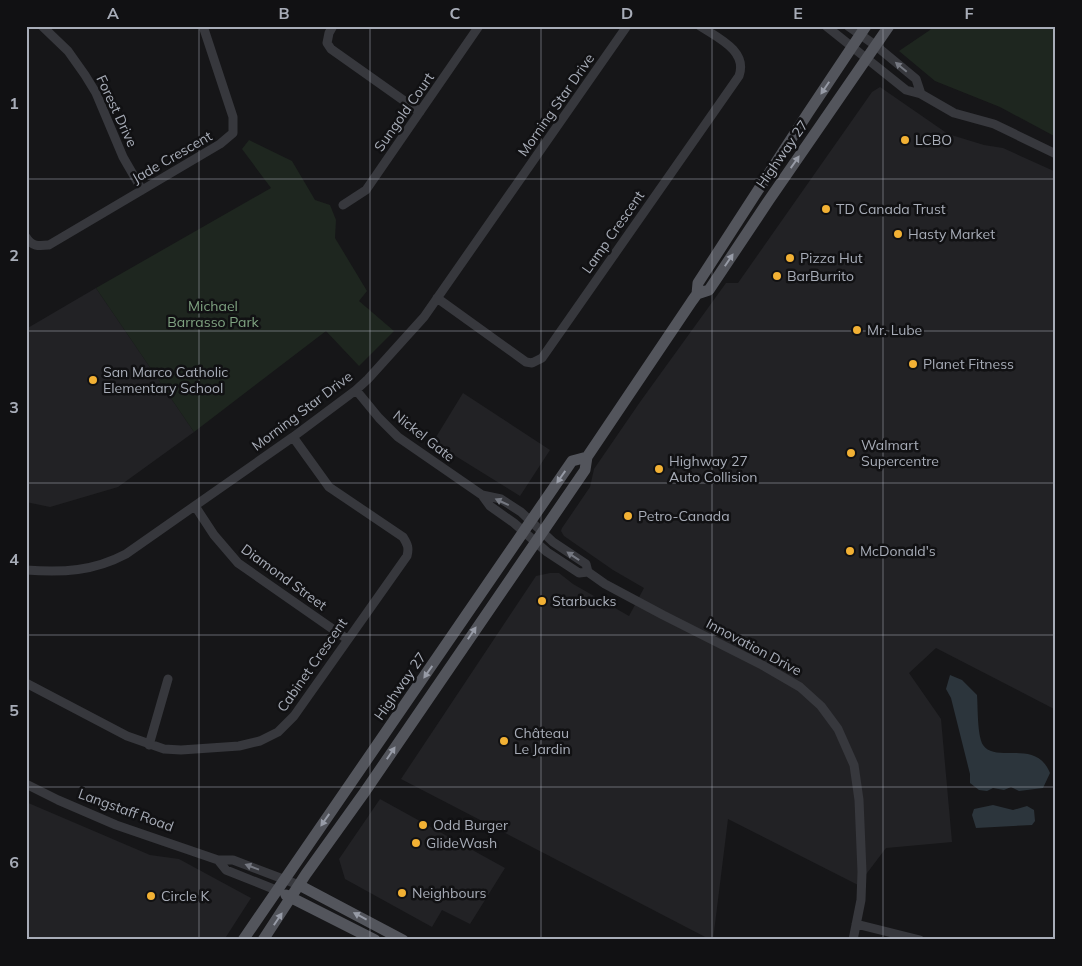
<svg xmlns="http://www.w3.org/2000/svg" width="1082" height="966" viewBox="0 0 1082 966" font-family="Mulish,sans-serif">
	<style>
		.built { fill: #222225 }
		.green { fill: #1e261f }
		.water { fill: #2c353c }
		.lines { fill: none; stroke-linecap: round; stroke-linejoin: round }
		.minor { stroke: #37383d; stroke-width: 9 }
		.major { stroke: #53555c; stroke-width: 11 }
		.oneway { fill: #757881 }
		.oneway2 { fill: #979ba6 }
		.grid { fill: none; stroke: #a8adb8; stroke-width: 1; stroke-opacity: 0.55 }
		.poi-dot { fill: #f2b134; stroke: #111113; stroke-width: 2 }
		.labels { text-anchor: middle; stroke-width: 5; stroke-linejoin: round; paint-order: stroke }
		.street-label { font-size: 14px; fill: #a8adb8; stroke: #111113 }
		.poi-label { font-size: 14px; fill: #a8adb8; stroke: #111113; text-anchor: start }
		.park-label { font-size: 14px; fill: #7fa381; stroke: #111113 }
		.neatline { fill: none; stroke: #a8adb8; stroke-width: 2 }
		.grid-label { font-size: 16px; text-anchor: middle; font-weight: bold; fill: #a8adb8 }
	</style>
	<rect width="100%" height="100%" fill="#161618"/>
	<path class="built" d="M880,87L948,134L984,145L1003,148L1056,172V710L936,648L909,673L941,719L952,842L886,848L858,885L728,819L713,940H711L401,779L536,576L550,573H559L573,584L629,616L644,588L613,570L564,536L561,531L562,528L590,487L594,469L640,402L726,283H738L872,92Z
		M96,288L194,432L118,487L50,507L26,502V329Z
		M463,393L550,450L520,496L433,442Z
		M380,799L505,868L470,924L442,910L432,927L345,879L339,859Z
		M26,802L150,855L179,859L251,898L224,940H26Z"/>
	<path class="green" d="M932,26H1056V137L1000,107L935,81L899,51L930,30Z
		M249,140L292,161L315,200L330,205L336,220L335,238L367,291L359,301L394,331L359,366L326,331L194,432L96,288L271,188L242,149Z"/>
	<path class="water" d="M950,675L962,680L977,695C978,707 977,735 983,745C996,764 1036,738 1050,773L1043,788L1019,791L1011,787L1004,790L993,788L987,791L979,790L970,783V774L951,698L946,689Z
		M993,805L1013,810L1027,806L1034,810L1035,821L1032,825L976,828L972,815L974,809Z"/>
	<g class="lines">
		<path class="minor" d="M42,26L68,51L85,75L96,93L123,157L142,190
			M333,26L329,33L327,43L331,49L420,112
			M826,26L906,90L921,94L954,113L994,124L1056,154
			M848,26L875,45L916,79L921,94
			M343,205L366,190L479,26
			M26,237C32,247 39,246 49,245L220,144L233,133V117L203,26
			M437,298L526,362L532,363L542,358L739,76C748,51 718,38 700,26
			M356,390L379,418L398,437L482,495L490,506L514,523L547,552L579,573L588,572
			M482,495L501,499L521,512L553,542L586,564L588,572L605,584L663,615L762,665L800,687L821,706L838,729L854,765L859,800L862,872L861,900L853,940
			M195,506L214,535L238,563L347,639
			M26,570C63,573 94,571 126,554L293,437L356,390L368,379L424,317L627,26
			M26,683L127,736L164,749L181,750L239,746L260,741L278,732L294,716L407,556C409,548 408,545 403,537L329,487L293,437
			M149,745L168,679
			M26,784L58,800L116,825L218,860H233L299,885
			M218,860L226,870L276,890
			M856,924L920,940"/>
		<path class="major" d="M697,294L698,283L808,113L866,26
			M299,885L403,940
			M286,895L375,940
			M243,940L572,461L587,457
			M263,940L306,874L364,793L585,470L587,457L692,301L697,294L709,290L769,200L889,26"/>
	</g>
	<defs><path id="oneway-solid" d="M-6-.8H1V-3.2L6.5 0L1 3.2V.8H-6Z" transform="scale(1.25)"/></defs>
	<g class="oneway">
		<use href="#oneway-solid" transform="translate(901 67) rotate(-140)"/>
		<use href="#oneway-solid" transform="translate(502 502) rotate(-155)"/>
		<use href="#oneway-solid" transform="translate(573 556) rotate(-146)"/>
		<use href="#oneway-solid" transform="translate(252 867) rotate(-159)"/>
	</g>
	<g class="oneway2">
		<use href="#oneway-solid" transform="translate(825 88) rotate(124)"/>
		<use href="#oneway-solid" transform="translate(795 162) rotate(-55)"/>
		<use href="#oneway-solid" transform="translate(729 260) rotate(-56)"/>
		<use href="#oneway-solid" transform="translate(561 477) rotate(125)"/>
		<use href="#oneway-solid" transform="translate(472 633) rotate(-56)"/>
		<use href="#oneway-solid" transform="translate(428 672) rotate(125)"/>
		<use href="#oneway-solid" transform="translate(391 753) rotate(-56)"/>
		<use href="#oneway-solid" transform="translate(325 820) rotate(125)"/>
		<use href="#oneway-solid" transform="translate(360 916) rotate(-152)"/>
		<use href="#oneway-solid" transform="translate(278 919) rotate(-56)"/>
	</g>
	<path class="grid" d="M199,26V940M370,26V940M541,26V940M712,26V940M883,26V940M26,179H1056M26,331H1056M26,483H1056M26,635H1056M26,787H1056"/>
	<g class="poi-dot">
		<circle cx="905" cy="140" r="5"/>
		<circle cx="826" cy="209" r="5"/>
		<circle cx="898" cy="234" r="5"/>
		<circle cx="790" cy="258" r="5"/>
		<circle cx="777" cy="276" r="5"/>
		<circle cx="857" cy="330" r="5"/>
		<circle cx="913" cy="364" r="5"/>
		<circle cx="93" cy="380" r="5"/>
		<circle cx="851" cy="453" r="5"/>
		<circle cx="659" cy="469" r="5"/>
		<circle cx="628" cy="516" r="5"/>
		<circle cx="850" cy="551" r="5"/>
		<circle cx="542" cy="601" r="5"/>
		<circle cx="504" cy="741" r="5"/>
		<circle cx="423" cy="825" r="5"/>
		<circle cx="416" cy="843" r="5"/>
		<circle cx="402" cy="893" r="5"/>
		<circle cx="151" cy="896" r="5"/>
	</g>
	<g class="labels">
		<g class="street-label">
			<text transform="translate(556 105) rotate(-55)" y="5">Morning Star Drive</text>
			<text transform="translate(117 111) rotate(65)" y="5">Forest Drive</text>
			<text transform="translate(404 112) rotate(-55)" y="5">Sungold Court</text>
			<text transform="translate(782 154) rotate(-55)" y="5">Highway 27</text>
			<text transform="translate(172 157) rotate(-30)" y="5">Jade Crescent</text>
			<text transform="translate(613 232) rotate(-55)" y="5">Lamp Crescent</text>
			<text transform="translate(302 411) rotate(-37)" y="5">Morning Star Drive</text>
			<text transform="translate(424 436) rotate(38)" y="5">Nickel Gate</text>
			<text transform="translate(284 577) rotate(36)" y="5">Diamond Street</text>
			<text transform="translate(754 647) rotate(28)" y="5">Innovation Drive</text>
			<text transform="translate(312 665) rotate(-55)" y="5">Cabinet Crescent</text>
			<text transform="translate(400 686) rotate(-55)" y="5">Highway 27</text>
			<text transform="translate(126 810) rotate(20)" y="5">Langstaff Road</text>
		</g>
		<g class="poi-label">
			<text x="915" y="145">LCBO</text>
			<text x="836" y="214">TD Canada Trust</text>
			<text x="908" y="239">Hasty Market</text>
			<text x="800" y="263">Pizza Hut</text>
			<text x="787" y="281">BarBurrito</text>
			<text x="867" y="335">Mr. Lube</text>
			<text x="923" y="369">Planet Fitness</text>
			<text x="103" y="377">San Marco Catholic<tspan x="103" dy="16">Elementary School</tspan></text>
			<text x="861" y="450">Walmart<tspan x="861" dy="16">Supercentre</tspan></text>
			<text x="669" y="466">Highway 27<tspan x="669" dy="16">Auto Collision</tspan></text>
			<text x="638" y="521">Petro-Canada</text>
			<text x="860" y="556">McDonald's</text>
			<text x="552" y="606">Starbucks</text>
			<text x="514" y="738">Château<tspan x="514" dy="16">Le Jardin</tspan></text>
			<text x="433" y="830">Odd Burger</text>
			<text x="426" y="848">GlideWash</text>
			<text x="412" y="898">Neighbours</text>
			<text x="161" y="901">Circle K</text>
		</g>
		<g class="park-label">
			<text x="213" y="311">Michael<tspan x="213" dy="16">Barrasso Park</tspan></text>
		</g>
	</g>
	<rect width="1082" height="966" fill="none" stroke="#111113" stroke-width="55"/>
	<rect x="28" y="28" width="1026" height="910" class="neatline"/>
	<g class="grid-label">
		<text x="113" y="19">A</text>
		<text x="284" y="19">B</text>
		<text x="455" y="19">C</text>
		<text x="627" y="19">D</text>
		<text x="798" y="19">E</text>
		<text x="969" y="19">F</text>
		<text x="14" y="109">1</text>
		<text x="14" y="261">2</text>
		<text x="14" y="413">3</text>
		<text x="14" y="565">4</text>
		<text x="14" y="716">5</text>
		<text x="14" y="868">6</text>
	</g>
</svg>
